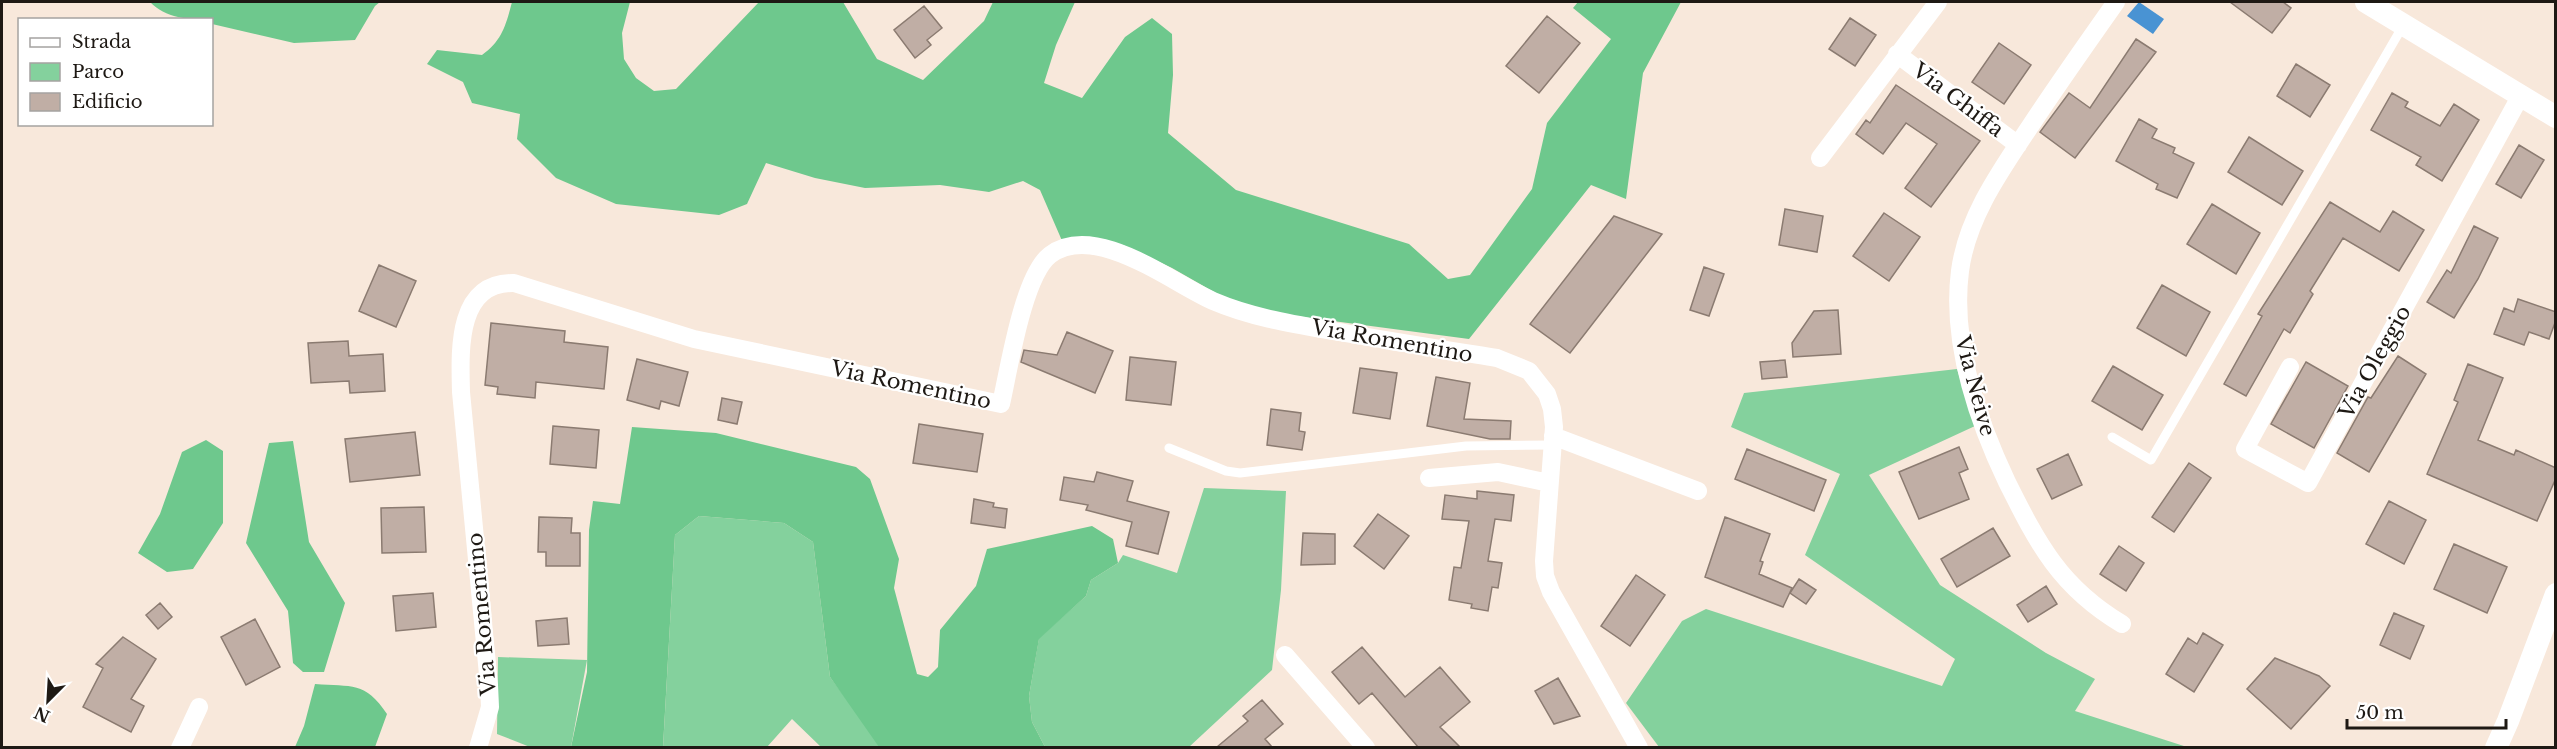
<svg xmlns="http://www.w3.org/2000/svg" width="2557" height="749" viewBox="0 0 2557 749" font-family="'Libre Baskerville',serif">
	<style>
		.green { fill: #84d19d }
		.forest { fill: #6ec88d }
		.water { fill: #4993d3 }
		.building { fill: #c0aea5; stroke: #8b7b71; stroke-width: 1.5 }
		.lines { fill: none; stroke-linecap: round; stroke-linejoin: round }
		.service { stroke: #fff; stroke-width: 9 }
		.minor { stroke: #fff; stroke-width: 18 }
		.tertiary { stroke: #fff; stroke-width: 22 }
		.labels { text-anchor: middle; stroke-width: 4.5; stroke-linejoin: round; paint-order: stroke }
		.street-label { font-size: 21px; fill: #1e1914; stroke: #fff }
	</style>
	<rect width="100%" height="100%" fill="#f8e8db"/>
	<path class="green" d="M1957,369L1975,426L1869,475L1940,585L2046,653L2095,679L2075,711L2187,747H1659L1626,703L1682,621L1706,609L1942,686L1955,659L1805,555L1840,474L1731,427L1744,393Z
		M1204,488L1286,491L1281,590L1272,670L1189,747H1045L1032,722L1029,696L1039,638L1086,596L1091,580L1118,563L1123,555L1177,573Z
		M699,516L784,523L813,542L830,677L882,747H821L792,719L767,747L663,748L675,535Z
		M498,657L587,660L571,747H530L497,734Z"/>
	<path class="forest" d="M150,2H380L375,6L355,40L294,43L212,24V20C189,20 165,18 150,2Z
		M512,2H630L622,33L624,59L636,78L654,91L676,89L759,2H843L877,59L923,80L984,21L993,2H1075L1056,45L1044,83L1082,98L1125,37L1152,18L1172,34L1173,75L1168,133L1236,190L1409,244L1448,279L1470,275L1532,189L1547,123L1611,39L1573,8L1578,2H1681L1643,73L1626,199L1591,185L1469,339L1280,314L1228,300L1172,268L1123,245L1063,243L1040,190L1023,181L989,192L940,185L865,188L815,178L766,163L747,204L719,215L616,204L556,178L517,139L520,114L472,103L463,82L427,64L437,50L482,55C502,41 506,25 512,2Z
		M632,427L716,433L856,467L870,479L899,559L894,588L917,674L928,677L938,667L940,630L976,586L987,549L1092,526L1113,539L1118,563L1091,580L1086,596L1039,639L1029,696L1032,722L1045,747H879L830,677L813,542L784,523L699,516L675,535L663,747H571L587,672L589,530L593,501L620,504Z
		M206,440L223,451V523L193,569L167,572L138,553L160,514L182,452Z
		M293,441L309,542L345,603L324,672H303L293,663L288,611L246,543L269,443Z
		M315,684C352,687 365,681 387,714L375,747H295L304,726Z"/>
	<path class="water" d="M2139,2L2164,19L2153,34L2127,16Z"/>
	<path class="building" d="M2230,2H2283L2291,8L2272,33Z
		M924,6L942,28L927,40L931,45L915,58L894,30Z
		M1547,16L1580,43L1539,93L1506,66Z
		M1850,18L1876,35L1855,66L1829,49Z
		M2136,39L2156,52L2075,158L2040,132L2069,93L2090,108Z
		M1999,43L2031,65L2004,104L1972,82Z
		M2296,64L2330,85L2310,117L2277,96Z
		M1896,85L1980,141L1931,207L1905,188L1937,144L1906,123L1883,154L1856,134L1866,120L1870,123Z
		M2392,93L2408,102L2405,107L2440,126L2454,104L2479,120L2442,181L2416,165L2421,157L2371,130Z
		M2139,119L2157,129L2152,138L2175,148L2173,153L2194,163L2177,198L2156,189L2158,184L2116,161Z
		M2249,137L2303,171L2282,205L2228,172Z
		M2519,145L2544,160L2521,198L2496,184Z
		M2330,202L2380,232L2393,211L2424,230L2399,271L2343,238L2310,291L2313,294L2290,333L2284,329L2246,396L2224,384L2262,316L2258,314Z
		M2212,204L2260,233L2236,274L2187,244Z
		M1785,209L1823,216L1817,252L1779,245Z
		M1884,213L1920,237L1889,281L1853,256Z
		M1614,216L1662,234L1570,353L1530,324Z
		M2474,226L2498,238L2478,279L2454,318L2427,302L2447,270L2451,273Z
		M379,265L416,281L396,327L359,311Z
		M1704,267L1724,274L1709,316L1690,310Z
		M2162,285L2210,312L2186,356L2137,328Z
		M2518,299L2556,312V320L2549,339L2529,332L2524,345L2494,334L2504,308L2514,312Z
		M1838,310L1841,354L1793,357L1792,343L1814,311Z
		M491,323L565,331L564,342L608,347L604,389L536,382L535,398L497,394L498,387L485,385Z
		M1067,332L1113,351L1095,393L1021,362L1024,350L1057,355Z
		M348,341L349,356L383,354L385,391L350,393L349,381L311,383L308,343Z
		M2398,356L2426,374L2369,472L2337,453L2368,397L2371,398Z
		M1130,357L1176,362L1171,405L1126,400Z
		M637,359L688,372L679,406L661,401L659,409L627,400Z
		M1785,360L1787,377L1762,379L1760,362Z
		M2306,362L2348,386L2314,448L2271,424Z
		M2468,364L2503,378L2478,440L2514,455L2516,450L2556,468V478L2537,521L2427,474L2458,402L2454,400Z
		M2113,366L2163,395L2142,430L2092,401Z
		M1360,368L1397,373L1390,419L1353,413Z
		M1436,377L1470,383L1464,419L1511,421L1510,439H1490L1427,426Z
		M722,398L742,402L737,424L718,420Z
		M1271,409L1301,413L1299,431L1305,432L1302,450L1267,445Z
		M919,424L983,434L977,472L913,463Z
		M553,426L599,430L596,468L550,464Z
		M415,432L420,475L350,482L345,439Z
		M1959,447L1968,469L1959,473L1969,499L1919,519L1899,472Z
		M1747,449L1826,480L1814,511L1735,479Z
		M2068,454L2082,485L2052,499L2037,469Z
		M2189,463L2211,478L2174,532L2152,517Z
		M1097,472L1133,481L1127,501L1169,512L1158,554L1126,546L1132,522L1086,510L1088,505L1060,500L1064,477L1094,482Z
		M1477,491L1514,495L1511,521L1495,519L1488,561L1502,563L1498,588L1492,587L1488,611L1471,608L1472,604L1449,600L1454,567L1461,568L1469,521L1442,519L1445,495L1477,499Z
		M974,499L994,503L993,507L1007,509L1005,528L971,523Z
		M2389,501L2426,520L2404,564L2366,544Z
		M424,507L426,552L382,553L381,508Z
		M1378,514L1409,536L1384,569L1354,546Z
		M539,517L572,518L571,533H580V566H546V552H538Z
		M1725,517L1770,534L1760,561L1763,562L1759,574L1792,588L1783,607L1705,577Z
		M1993,528L2010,556L1957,587L1941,559Z
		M1303,533L1335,534V564L1301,565Z
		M2454,544L2507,567L2487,613L2434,589Z
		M2119,546L2144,563L2126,591L2100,574Z
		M1636,575L1665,595L1630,646L1601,626Z
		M1799,579L1816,590L1806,604L1790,593Z
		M2046,586L2057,604L2028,622L2017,605Z
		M433,593L436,627L396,631L393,596Z
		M160,603L172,617L158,629L146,615Z
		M2394,613L2424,626L2410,659L2380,645Z
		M567,618L569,644L538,646L536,621Z
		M255,619L280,667L246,685L221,637Z
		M2203,633L2223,645L2194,692L2166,674L2188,638L2197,644Z
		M123,637L156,659L131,699L144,706L131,732L83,707L103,668L96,664Z
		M1362,647L1405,697L1440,667L1470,702L1440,727L1460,747H1418L1372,693L1359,704L1332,672Z
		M2275,658L2319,676L2330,686L2291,729L2247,689Z
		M1558,678L1580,716L1554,724L1535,691Z
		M1262,700L1283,724L1265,739L1272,747H1217L1248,721L1243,716Z"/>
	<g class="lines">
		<path class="service" d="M2112,437L2151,460L2404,24
			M1169,448L1226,471L1240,473L1466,446L1552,445"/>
		<path class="minor" d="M2116,2C2087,43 2058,84 2031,125C2001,170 1967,217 1960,271C1951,341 1977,419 2007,482C2038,544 2060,587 2122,624
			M1897,54L2018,145
			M1820,158L1938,2
			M2290,367L2245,449L2308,483L2521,95
			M1553,436L1698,491
			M1429,478L1498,472L1549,483
			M1285,655L1366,748
			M180,748L199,707
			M478,748L490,707L489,685L461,392C460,351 456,282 514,283L694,339L1001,404C1009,369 1023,276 1050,255C1095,221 1172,283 1213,301C1255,319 1300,325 1345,333C1396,342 1447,350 1497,358L1529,371L1547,394L1552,409L1554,427L1544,561L1545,576L1551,592L1639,748"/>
		<path class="tertiary" d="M2366,2L2556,117
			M2496,748L2508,721L2556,594"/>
	</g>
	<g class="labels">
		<g class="street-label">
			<text transform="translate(1958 100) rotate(37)" y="7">Via Ghiffa</text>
			<text transform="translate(1392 341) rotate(10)" y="7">Via Romentino</text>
			<text transform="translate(2375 362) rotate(-61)" y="7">Via Oleggio</text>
			<text transform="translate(911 385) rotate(12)" y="7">Via Romentino</text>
			<text transform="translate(1975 386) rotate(75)" y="7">Via Neive</text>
			<text transform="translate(482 614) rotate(-95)" y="7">Via Romentino</text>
		</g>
	</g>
	<rect width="2557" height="749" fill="none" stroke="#1e1914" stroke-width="6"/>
	<rect x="18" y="18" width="195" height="108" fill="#ffffff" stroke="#a5a3a1" stroke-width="1.5"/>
	<rect x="30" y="38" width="30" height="9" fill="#ffffff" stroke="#a5a3a1" stroke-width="1.5"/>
	<text x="72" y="48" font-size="18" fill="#1e1914">Strada</text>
	<rect x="30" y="63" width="30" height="18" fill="#84d19d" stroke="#a5a3a1" stroke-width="1.5"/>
	<text x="72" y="78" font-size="18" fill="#1e1914">Parco</text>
	<rect x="30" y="93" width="30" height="18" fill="#c0aea5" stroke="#a5a3a1" stroke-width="1.5"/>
	<text x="72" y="108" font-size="18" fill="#1e1914">Edificio</text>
	<g transform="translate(48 701) rotate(204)" stroke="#ffffff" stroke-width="4.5" paint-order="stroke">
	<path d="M0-4.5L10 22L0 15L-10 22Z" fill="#1e1914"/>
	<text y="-9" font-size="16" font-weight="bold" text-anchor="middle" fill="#1e1914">N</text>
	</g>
	<path d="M2347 719v9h159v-9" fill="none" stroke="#1e1914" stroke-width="3"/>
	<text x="2356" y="719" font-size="18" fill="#1e1914" stroke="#ffffff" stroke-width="4.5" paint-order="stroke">50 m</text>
</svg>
